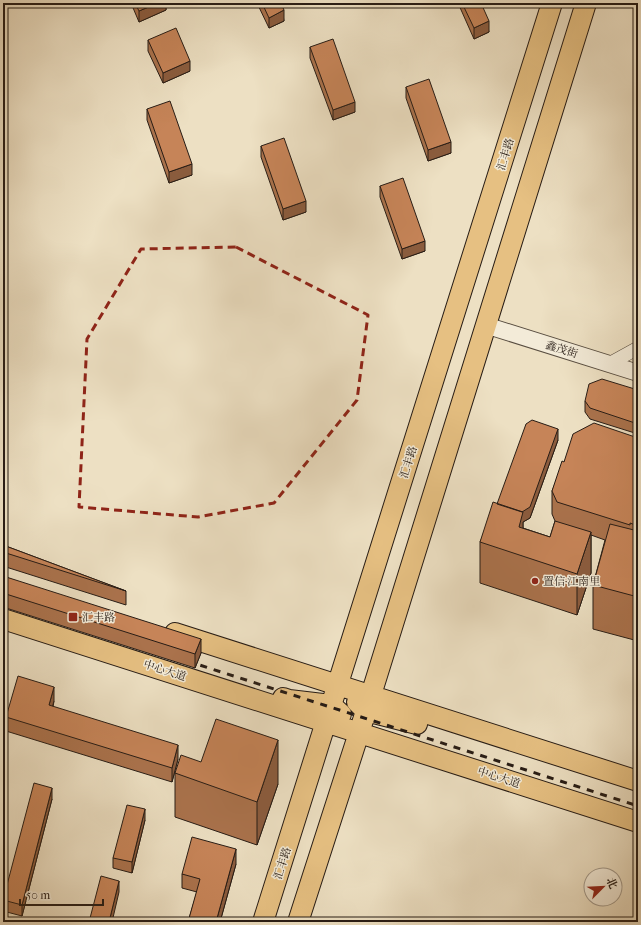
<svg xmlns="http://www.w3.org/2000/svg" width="641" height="925" viewBox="0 0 641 925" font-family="'IM FELL French Canon','Noto Serif SC',serif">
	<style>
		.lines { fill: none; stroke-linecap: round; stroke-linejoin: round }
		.minor-casing { stroke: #584d40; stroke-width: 14 }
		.tertiary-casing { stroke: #584d40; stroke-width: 18 }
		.primary-casing { stroke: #271c15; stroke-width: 22 }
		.minor { stroke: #f3ebd8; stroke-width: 13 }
		.tertiary { stroke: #f3ebd8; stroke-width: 16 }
		.primary { stroke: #e6c082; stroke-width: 20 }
		.rail { stroke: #271c15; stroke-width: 3; stroke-dasharray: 7 7; stroke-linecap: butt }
		.wall { fill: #aa724c; stroke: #271c15 }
		.shaded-wall { fill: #8b5c3e; stroke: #271c15 }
		.building { fill: #c68458; stroke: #271c15 }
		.marked { fill: none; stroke: #8f2418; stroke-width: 3; stroke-dasharray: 8 5; stroke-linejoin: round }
		.poi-dot { fill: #8f2418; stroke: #f3ebd8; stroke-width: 1.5 }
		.labels { text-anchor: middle; stroke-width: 3; stroke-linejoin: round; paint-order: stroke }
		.street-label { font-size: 11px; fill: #271c15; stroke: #f3ebd8 }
		.poi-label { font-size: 11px; fill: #271c15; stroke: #f3ebd8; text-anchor: start }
	</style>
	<rect width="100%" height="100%" fill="#ede0c3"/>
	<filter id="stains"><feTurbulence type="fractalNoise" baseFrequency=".005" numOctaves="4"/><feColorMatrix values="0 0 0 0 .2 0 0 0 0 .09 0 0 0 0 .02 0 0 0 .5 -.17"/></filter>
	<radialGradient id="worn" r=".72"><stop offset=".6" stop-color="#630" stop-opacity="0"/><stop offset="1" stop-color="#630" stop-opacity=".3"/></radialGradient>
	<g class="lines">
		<defs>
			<path id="minor" d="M609,364L638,348"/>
			<path id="tertiary" d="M485,325L638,373"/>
			<path id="primary" d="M3,619L638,822
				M175,633L638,781
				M283,698L289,700L331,705L341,714
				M357,702L366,711L417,724
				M263,922L552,3
				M298,922L366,711L586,3"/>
		</defs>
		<use href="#minor" class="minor-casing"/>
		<use href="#tertiary" class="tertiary-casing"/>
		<use href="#primary" class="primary-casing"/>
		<use href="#minor" class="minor"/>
		<use href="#tertiary" class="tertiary"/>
		<use href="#primary" class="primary"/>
		<path class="rail" d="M187,661L638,806"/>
	</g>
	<path class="wall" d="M131,3H166V10L139,22Z
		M257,3H281L284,21L269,28Z
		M458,3H481L489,32L474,39Z
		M148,40L190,71L163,83L148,51Z
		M310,47L355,112L333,120L310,58Z
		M406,87L451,153L428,161L406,98Z
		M147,109L192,175L169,183L147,120Z
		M261,146L306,212L283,220L261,157Z
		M380,186L425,251L402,259L380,197Z
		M638,390V434L590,419L585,412V401Z
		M638,438V641L593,629V585L605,540L591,535V573L577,615L480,583V542L497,504L558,440L530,518L523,522V528L550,537L555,521L552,514V491L564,462Z
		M3,545L126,591V605L6,567H3Z
		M3,576L201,653L195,668L6,608H3Z
		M54,701L53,707L178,759L172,782L6,731V717Z
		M175,773L278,784L257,845L175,817Z
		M52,799L22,916L3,911V900Z
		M145,820L132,873L113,868V858Z
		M236,864L220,922H188L197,892L182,888V874Z"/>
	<path class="shaded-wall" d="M158,3H166V10L139,22V11Z
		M284,10V21L269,28V18Z
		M489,21V32L474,39V28Z
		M190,61V71L163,83V73Z
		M355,102V112L333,120V110Z
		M451,142V153L428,161V150Z
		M192,164V175L169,183V172Z
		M306,201V212L283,220V209Z
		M425,241V251L402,259V249Z
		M558,429V440L530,518L523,522V553L522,556L517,515Z
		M591,532V573L577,615V574Z
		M201,639V653L195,668V654Z
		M54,687V701L49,719V705Z
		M278,740V784L257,845V802Z
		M178,745V759L172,782V768Z
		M52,788V799L22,916V905Z
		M145,809V820L132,873V862Z
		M236,849V864L220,922H216Z
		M119,881V892L112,922H109Z"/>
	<path class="building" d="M135,3H158L139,11Z
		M262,3H281L284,10L269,18Z
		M462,3H481L489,21L474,28Z
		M176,28L190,61L163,73L148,40Z
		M333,39L355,102L333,110L310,47Z
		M429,79L451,142L428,150L406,87Z
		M170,101L192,164L169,172L147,109Z
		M284,138L306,201L283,209L261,146Z
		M403,178L425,241L402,249L380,186Z
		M602,379L638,390V424L590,408L585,401L589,384Z
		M532,420L558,429L530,507L522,512L497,504L526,424Z
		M594,423L638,438V526L630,523V525L557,502L552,491L562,461L564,462L573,434Z
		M493,502L523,512L519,527L550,537L555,521L591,532L577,574L480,542Z
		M610,524L638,531V597L593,585Z
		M3,545L126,591L6,553H3Z
		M3,576L201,639L195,654L6,594H3Z
		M18,676L54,687L49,705L178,745L172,768L6,717Z
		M216,719L278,740L257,802L175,773L181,755L201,762Z
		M34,783L52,788L22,905L3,900Z
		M127,805L145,809L132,862L113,858Z
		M192,837L236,849L216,922H188L200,879L182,874Z
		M101,876L119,881L109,922H89Z"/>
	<path class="marked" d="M236,247L368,315L357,400L274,503L198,517L79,507L87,339L141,249Z"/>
	<g class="poi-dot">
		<circle cx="535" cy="581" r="4"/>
		<rect x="68" y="612" width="10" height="10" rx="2"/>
	</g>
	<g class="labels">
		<g class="street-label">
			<text transform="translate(505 154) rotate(-73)" y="4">汇丰路</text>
			<text transform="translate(562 349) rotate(17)" y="4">鑫茂街</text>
			<text transform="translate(408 462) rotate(-72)" y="4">汇丰路</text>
			<text transform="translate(165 670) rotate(18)" y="4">中心大道</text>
			<text transform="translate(499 777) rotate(18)" y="4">中心大道</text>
			<text transform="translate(282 863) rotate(-72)" y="4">汇丰路</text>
		</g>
		<g class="poi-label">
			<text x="543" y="585">置信·江南里</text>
			<text x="82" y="621">汇丰路</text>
		</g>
	</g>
	<rect width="641" height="925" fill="none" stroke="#ede0c3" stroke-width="16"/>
	<rect x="4" y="4" width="633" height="917" fill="none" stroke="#271c15" stroke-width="2"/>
	<rect x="8" y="8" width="625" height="909" fill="none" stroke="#271c15"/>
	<g transform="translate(603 887) rotate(66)"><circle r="19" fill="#f3ebd8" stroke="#a1988a"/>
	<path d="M0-3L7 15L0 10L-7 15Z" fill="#8f2418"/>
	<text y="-6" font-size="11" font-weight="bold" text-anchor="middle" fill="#271c15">北</text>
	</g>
	<path d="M20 899v6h83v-6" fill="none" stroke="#271c15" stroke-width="2"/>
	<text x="26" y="899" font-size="12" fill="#271c15" stroke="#f3ebd8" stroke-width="3" paint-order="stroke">50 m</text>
	<rect width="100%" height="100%" filter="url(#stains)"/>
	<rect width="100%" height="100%" fill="url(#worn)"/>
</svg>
